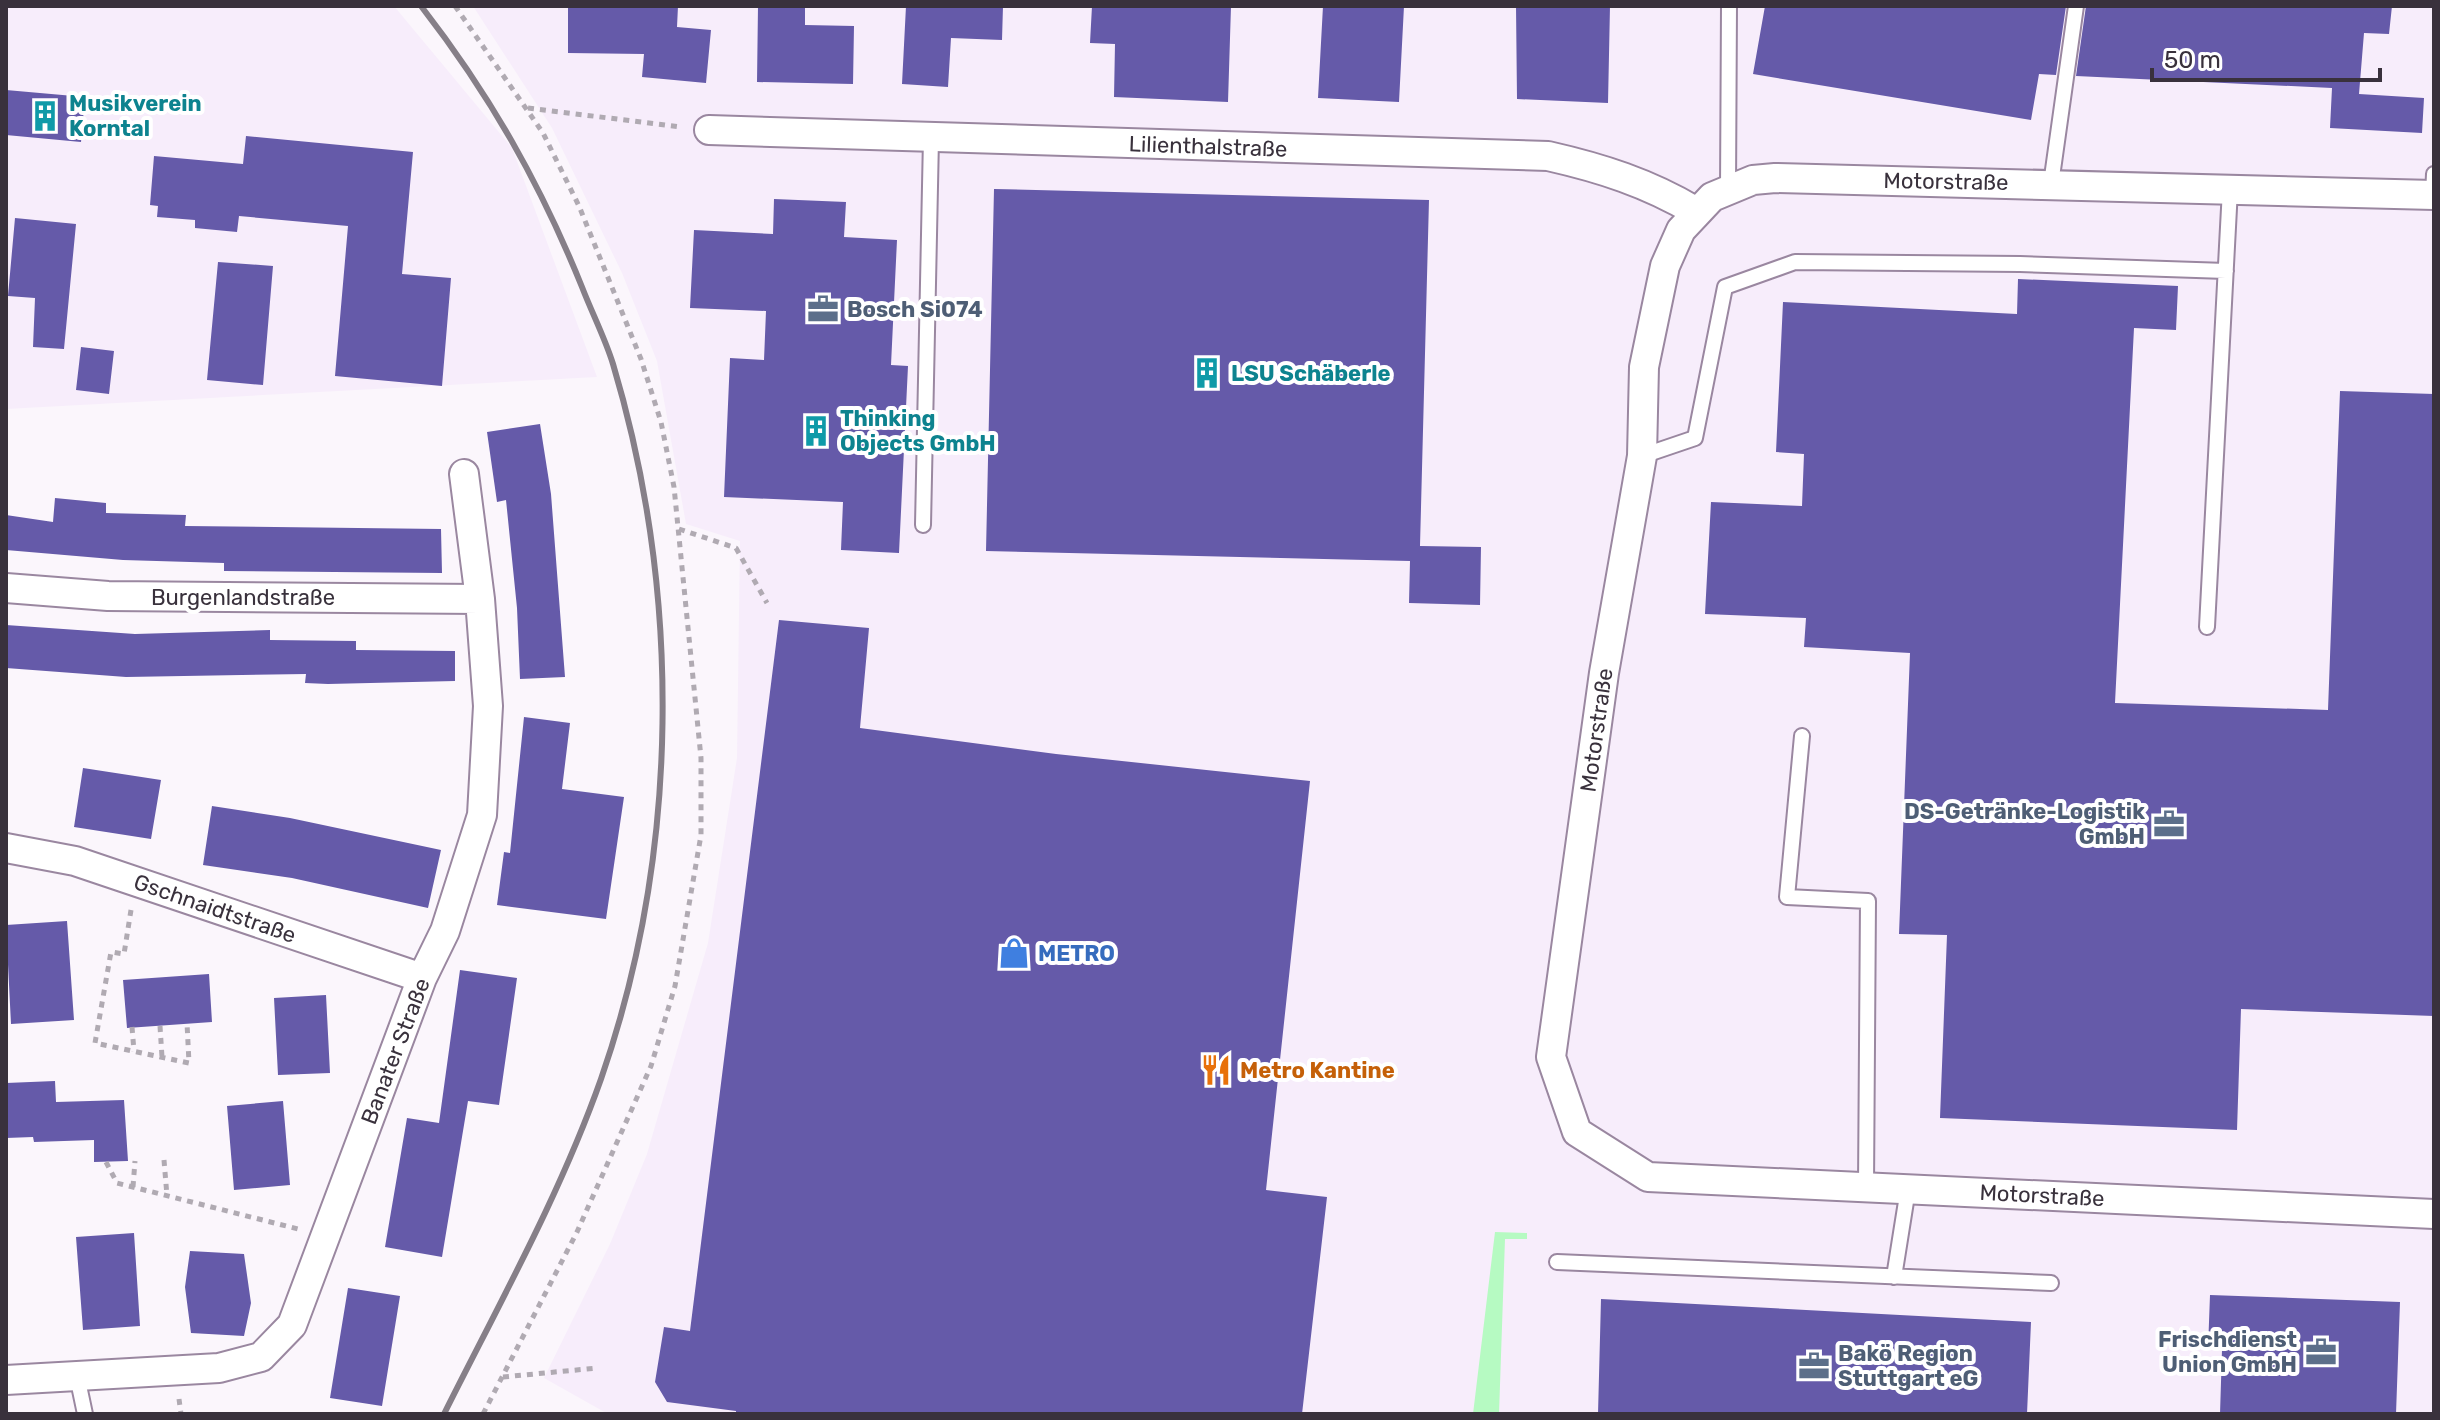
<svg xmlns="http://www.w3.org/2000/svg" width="2440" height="1420" viewBox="0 0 2440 1420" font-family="Rubik,sans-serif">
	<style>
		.built { fill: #f7edfb }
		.green { fill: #b6fac2 }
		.building { fill: #655aa9 }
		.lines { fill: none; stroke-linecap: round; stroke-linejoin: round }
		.service-casing { stroke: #9a87a0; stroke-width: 18 }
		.minor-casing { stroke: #9a87a0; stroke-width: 32 }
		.path { stroke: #b0aab2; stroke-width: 5; stroke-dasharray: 6 6; stroke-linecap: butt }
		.service { stroke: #fff; stroke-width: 14 }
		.minor { stroke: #fff; stroke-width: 28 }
		.rail { stroke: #867f88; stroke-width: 6 }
		.labels { text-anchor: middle; stroke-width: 8; stroke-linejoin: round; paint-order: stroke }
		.culture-label { font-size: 22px; font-weight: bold; fill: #0d838f; stroke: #fff; text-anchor: start }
		.street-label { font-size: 22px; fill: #39313c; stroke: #fff }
		.service-label { font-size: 22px; font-weight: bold; fill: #4e5e75; stroke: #fff; text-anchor: start }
		.shop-label { font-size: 22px; font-weight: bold; fill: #366cbe; stroke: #fff; text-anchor: start }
		.food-label { font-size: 22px; font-weight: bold; fill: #c56008; stroke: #fff; text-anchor: start }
	</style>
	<rect width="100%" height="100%" fill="#fbf6fc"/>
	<path class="built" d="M6,6H394L512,148L597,377L6,409Z
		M473,6H2434V1414H608L544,1378L610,1244L647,1154L708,943L737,758L740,541L686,524L657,361L622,273L552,128Z"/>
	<path class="green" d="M1495,1232L1527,1233V1239H1505L1499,1414H1473Z"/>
	<path class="building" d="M568,6H678L677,27L711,30L706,83L642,77L644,54L568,53Z
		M758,6H805V25L854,26L853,84L757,82Z
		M906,6H1003L1002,40L951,38L948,87L902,84Z
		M1092,6H1231L1228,102L1114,97L1115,44L1090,43Z
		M1323,6H1404L1399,102L1318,98Z
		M1516,6H1610L1608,103L1517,99Z
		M1765,6H2066L2056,75L2039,74L2031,120L1753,74Z
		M2086,6H2392L2389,34L2364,33L2359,94L2424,98L2422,133L2330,128L2332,88L2076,76Z
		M6,90L85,97L81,142L6,135Z
		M246,136L413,152L402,274L451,278L442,386L335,376L348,226L239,216L237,232L195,228V220L157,217L158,206L150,205L154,156L243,164Z
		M994,189L1429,200L1420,546L1481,547L1480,605L1409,603L1410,561L986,551Z
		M774,199L846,202L844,237L897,240L891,365L908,366L899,553L841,550L843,502L724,497L730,358L764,360L766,311L690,308L694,230L773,234Z
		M15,218L76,224L64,349L33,347L35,298L8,296Z
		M218,262L273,266L263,385L207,380Z
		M2018,279L2178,286L2176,330L2134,328L2115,703L2328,710L2340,391L2434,394V1016L2241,1009L2237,1130L1940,1118L1947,935L1899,934L1910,653L1804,647L1806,618L1705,614L1711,502L1802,506L1804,454L1776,452L1783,302L2017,314Z
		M81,347L114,351L109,394L76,390Z
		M540,424L551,494L565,677L520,679L517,608L506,500L497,502L487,432Z
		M55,498L106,503V513L186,515L185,526L441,529L442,573L224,571V563L123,560L6,550V515L53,522Z
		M779,620L869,628L860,728L1056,754L1310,781L1266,1190L1327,1197L1302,1414H736V1411L667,1402L655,1382L664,1327L690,1331Z
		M6,625L135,634L270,630V640L356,641V650L455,651V681L328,684L305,683L306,674L126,677L6,668Z
		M524,717L570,723L562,789L624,797L606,919L497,905L504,852L510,853Z
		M83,768L161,780L151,839L74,827Z
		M212,806L290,818L441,850L428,908L292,878L203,865Z
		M67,921L74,1020L11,1024L6,925Z
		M460,970L517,978L499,1105L468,1101L442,1257L385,1247L407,1118L439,1123Z
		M209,974L212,1022L127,1028L123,980Z
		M326,995L330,1073L278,1075L274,998Z
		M55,1081L56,1102L124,1100L128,1161L94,1162V1140L34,1142L33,1137L6,1138V1083Z
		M283,1101L290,1185L234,1190L227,1106Z
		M134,1233L140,1326L83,1330L76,1237Z
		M190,1251L244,1254L251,1303L244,1336L191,1333L185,1287Z
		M348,1288L400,1296L382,1406L330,1398Z
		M2210,1295L2400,1302L2396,1414H2220L2222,1350L2208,1349Z
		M1601,1299L2031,1322L2027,1414H1598Z"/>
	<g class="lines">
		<defs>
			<path id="service" d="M2051,184L2076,6
				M1728,189L1729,6
				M2433,195L2434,174
				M1642,456L1695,438L1725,287L1795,262L2020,264L2226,271
				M923,525L931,138
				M2207,627L2230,189
				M1802,736L1787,897L1868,901L1866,1187
				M1557,1262L2051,1283
				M1894,1277L1908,1189
				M77,1376L85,1414"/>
			<path id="minor" d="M709,130L1548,156C1601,168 1648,183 1695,211
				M2434,195L1775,178L1753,180L1712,197L1681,230L1665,266L1644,367L1642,456L1604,673L1551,1057L1577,1132L1648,1177L2434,1214
				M6,588L108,596L480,599
				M6,848L75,861L422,978
				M6,1380L219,1368L261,1357L292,1325L422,978L445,931L482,815L488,706L480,599L464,474"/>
		</defs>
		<use href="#service" class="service-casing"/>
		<use href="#minor" class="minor-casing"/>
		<path class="path" d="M455,6L543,133L579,206L641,359L661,422L674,487L701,758V835L675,986L651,1066L577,1232L483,1414
			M528,108L681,127
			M679,529L736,548L767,603
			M131,910L124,954L111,952L95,1043L189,1063L187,1023
			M160,1026L162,1057
			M132,1027L134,1051
			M164,1160L167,1196
			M106,1162L117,1183L298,1229
			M133,1187L135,1161
			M503,1377L597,1368
			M179,1399L181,1414"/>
		<use href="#service" class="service"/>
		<use href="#minor" class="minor"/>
		<path class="rail" d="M421,6C490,95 540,183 582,287C592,313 605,338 613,364C682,595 680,852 601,1079C560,1195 499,1304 444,1414"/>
	</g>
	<defs>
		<symbol id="building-bare" viewBox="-9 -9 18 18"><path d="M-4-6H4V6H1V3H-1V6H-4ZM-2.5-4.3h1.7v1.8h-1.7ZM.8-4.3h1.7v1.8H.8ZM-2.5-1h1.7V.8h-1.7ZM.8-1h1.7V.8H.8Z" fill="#0f9aa8" stroke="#fff" stroke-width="2.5" paint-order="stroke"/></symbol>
		<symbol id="office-bare" viewBox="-9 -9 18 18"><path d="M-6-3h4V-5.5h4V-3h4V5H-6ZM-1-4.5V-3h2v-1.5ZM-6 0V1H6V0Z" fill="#5c6f8a" stroke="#fff" stroke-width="2.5" paint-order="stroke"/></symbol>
		<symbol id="shop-bare" viewBox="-9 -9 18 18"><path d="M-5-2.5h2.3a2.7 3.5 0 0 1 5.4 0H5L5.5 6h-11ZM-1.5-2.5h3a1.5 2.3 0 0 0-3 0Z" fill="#3f7fe0" stroke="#fff" stroke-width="2.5" paint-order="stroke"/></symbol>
		<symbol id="restaurant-bare" viewBox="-9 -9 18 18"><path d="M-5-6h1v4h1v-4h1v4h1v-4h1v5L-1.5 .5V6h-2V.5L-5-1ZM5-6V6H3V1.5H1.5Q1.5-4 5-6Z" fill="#e8710a" stroke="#fff" stroke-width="2.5" paint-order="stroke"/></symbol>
	</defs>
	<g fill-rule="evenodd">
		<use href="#building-bare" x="23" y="94" width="44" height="44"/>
		<use href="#office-bare" x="801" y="287" width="44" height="44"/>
		<use href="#building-bare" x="1185" y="351" width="44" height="44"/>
		<use href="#building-bare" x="794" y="409" width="44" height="44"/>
		<use href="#office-bare" x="2147" y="802" width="44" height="44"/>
		<use href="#shop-bare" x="992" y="931" width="44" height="44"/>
		<use href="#restaurant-bare" x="1194" y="1048" width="44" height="44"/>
		<use href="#office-bare" x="2299" y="1330" width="44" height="44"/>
		<use href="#office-bare" x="1792" y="1344" width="44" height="44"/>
	</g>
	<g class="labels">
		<g class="culture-label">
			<text x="69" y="111">Musikverein<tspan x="69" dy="25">Korntal</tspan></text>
			<text x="1231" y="381">LSU Schäberle</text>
			<text x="840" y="426">Thinking<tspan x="840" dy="25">Objects GmbH</tspan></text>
		</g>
		<g class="street-label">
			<text transform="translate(1208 146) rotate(2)" y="8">Lilienthalstraße</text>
			<text transform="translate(1946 181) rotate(1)" y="8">Motorstraße</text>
			<text x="243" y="605">Burgenlandstraße</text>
			<text transform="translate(1596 730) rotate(-82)" y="8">Motorstraße</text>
			<text transform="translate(215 908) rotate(19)" y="8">Gschnaidtstraße</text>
			<text transform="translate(395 1051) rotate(-69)" y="8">Banater Straße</text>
			<text transform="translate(2042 1195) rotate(3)" y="8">Motorstraße</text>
		</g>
		<g class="service-label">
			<text x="847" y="317">Bosch Si074</text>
			<text x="2145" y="819" text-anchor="end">DS-Getränke-Logistik<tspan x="2145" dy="25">GmbH</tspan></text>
			<text x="2297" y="1347" text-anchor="end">Frischdienst<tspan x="2297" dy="25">Union GmbH</tspan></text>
			<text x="1838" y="1361">Bakö Region<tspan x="1838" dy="25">Stuttgart eG</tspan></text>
		</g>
		<g class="shop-label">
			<text x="1038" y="961">METRO</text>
		</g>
		<g class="food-label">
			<text x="1240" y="1078">Metro Kantine</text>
		</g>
	</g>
	<rect width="2440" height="1420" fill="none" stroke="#39313c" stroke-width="16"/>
	<path d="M2152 68v12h228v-12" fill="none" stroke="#39313c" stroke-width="4"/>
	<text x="2164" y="68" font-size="24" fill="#39313c" stroke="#ffffff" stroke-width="6" paint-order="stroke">50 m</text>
</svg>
